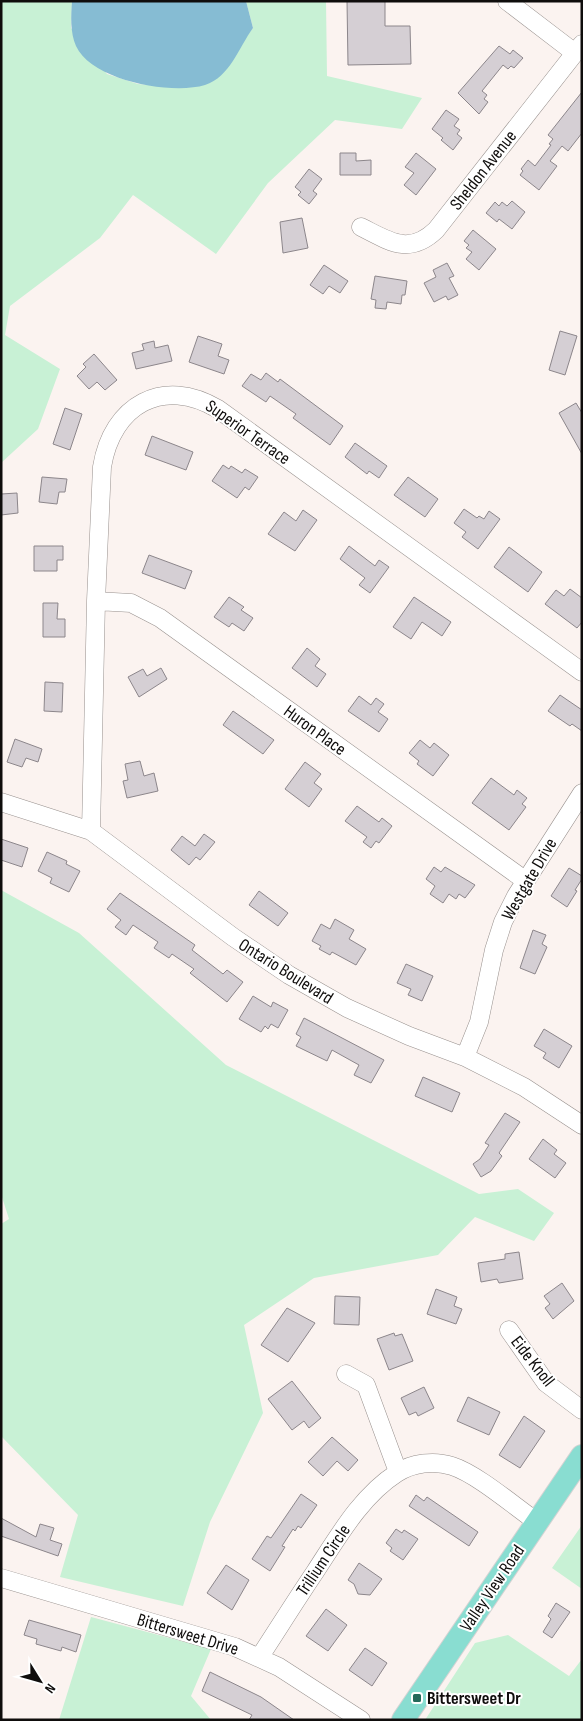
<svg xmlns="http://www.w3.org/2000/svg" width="583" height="1721" viewBox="0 0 583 1721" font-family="'Sofia Sans Condensed',sans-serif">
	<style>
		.green { fill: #c8f1d5 }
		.water { fill: #86bcd3 }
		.building { fill: #d5cfd4; stroke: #8c868b }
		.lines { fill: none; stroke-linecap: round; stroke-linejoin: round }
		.minor-casing { stroke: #98918e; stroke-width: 19 }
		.major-casing { stroke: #d4d3d3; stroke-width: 24 }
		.minor { stroke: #fff; stroke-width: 18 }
		.major { stroke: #89ddd1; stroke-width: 22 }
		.poi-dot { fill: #24685a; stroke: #fff; stroke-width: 2 }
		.labels { text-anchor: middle; stroke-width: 4; stroke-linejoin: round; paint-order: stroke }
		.street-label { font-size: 18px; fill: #0f0d0c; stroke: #fff }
		.poi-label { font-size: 18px; font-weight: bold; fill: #0f0d0c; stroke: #fff; text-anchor: start }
	</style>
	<rect width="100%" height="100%" fill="#fbf3f0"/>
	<path class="green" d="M1,1H72L71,28L107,74L138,84L171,87L239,46L253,28L246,1H326L327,76L422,98L402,129L335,120L268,183L216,254L133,195L100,238L10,306L5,335L60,369L38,429L1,463Z
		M1,890L79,933L226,1065L479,1194L518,1189L554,1213L534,1241L475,1217L438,1255L314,1278L244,1325L263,1413L210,1522L183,1606L60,1577L78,1515L1,1436V1224L9,1219L1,1194Z
		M582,1525V1589L552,1568Z
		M91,1617L211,1649L191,1696L211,1720H59Z
		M508,1635L569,1676L582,1659V1720H425L475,1643Z"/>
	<path class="water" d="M72,1H246L253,28C239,47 230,77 205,85C172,95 92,81 76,46C70,32 71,16 72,1Z"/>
	<path class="building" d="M347,1H385V26H410L411,64L348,65Z
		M499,46L510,54L513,50L523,58L514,68L511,66L508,69L503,65L482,91L487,95L484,99L488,102L479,114L458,93Z
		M582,92V133L568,151L562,146L550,161L557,166L539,190L520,175L523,171L521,169L528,160L535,166L551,145L549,144L553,139L548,135Z
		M446,110L459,119L454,126L460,130L457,134L462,138L453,150L441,140L443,138L432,129Z
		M340,153H356V161L371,160V175H340Z
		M416,153L436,169L416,195L404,185L414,173L405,167Z
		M309,169L322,179L313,191L317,194L309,204L298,195L301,192L295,187Z
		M512,201L525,212L512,229L499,219L497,222L486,213L495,202L499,206L502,202L507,206Z
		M302,218L308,248L283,253L280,222Z
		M473,230L496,249L479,270L466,259L472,252L466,248L469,245L464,241Z
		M447,263L454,276L449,278L458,295L448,300L446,296L434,302L424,283L436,277L433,270Z
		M324,265L348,281L340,293L329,286L323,294L310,285Z
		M375,276L407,281L405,295H402L401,304L387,302L386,309L375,308L376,300L371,299Z
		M560,331L577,336L565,375L549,370Z
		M198,336L222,344L218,356L229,360L224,374L189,362Z
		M154,341L155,348L168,345L172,361L136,369L132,353L144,350L142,344Z
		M94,354L117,380L105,390L97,382L89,389L77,376L86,367L83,364Z
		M266,373L278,382L280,379L343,426L330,445L293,418L296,414L270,396L266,402L242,386L251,374L261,380Z
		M576,403L582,413V454L559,413Z
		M65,408L82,414L70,450L53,444Z
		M152,436L193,452L186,470L145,455Z
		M355,443L387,466L379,478L369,471L367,474L345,457Z
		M223,465L229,469L231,466L242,473L245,469L258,477L249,490L245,487L237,498L212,481Z
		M42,477L67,479L65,492H59L57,504L39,502Z
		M408,477L438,499L425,517L394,495Z
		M17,493L18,513L1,515V494Z
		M464,509L477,518L479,516L484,519L489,511L500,519L478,549L462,537L466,532L454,523Z
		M303,510L317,520L295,551L268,534L284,512L296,521Z
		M34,546H63V560H57V571H34Z
		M349,546L375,566L379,560L389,567L370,593L359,585L365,578L340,559Z
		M509,547L542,572L528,592L494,567Z
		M149,555L192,571L185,589L142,573Z
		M570,589L582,598V622L577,628L545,604L556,590L564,596Z
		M229,597L244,607L241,610L253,618L244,631L232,623L229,627L214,617Z
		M414,597L451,622L442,636L422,622L411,639L393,627Z
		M43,603H58L57,619H65V637H43Z
		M307,648L320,659L315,666L326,674L317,687L292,668Z
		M161,668L167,679L139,697L128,677L143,669L147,676Z
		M45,682L63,683L62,712L44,711Z
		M560,695L582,710V731L572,724L570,726L548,711Z
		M359,696L371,705L376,698L384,704L378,712L388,719L379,732L348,711Z
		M233,711L274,740L263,754L223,725Z
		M15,739L42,749L38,762L26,758L22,767L7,762Z
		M420,740L430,748L434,743L449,755L433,776L417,764L419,761L409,753Z
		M140,761L144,776L154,773L158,791L127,798L123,781L128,780L125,764Z
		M305,762L321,774L314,783L322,789L309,807L285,789Z
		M491,778L514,795L517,790L527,798L522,804L526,807L509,830L472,803Z
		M357,806L379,822L382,818L392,826L379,843L376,841L371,848L363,842L367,837L345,821Z
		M204,834L215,842L200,860L196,857L189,865L171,850L182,836L195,846Z
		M1,839L28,848L22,867L1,860Z
		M47,852L67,861L66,864L80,871L69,892L50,883L52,878L38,871Z
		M434,867L441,872L445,867L475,885L465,898L459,894L456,899L449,894L443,903L430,894L435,886L426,879Z
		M569,868L582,876V879L575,890L577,891L567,907L551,896Z
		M259,891L288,913L278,926L249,905Z
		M120,893L195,945L192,950L223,974L227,970L243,982L227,1002L190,973L194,969L172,954L169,958L154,948L158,942L133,925L126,935L115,927L121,920L107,909Z
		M335,919L354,930L349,939L366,949L356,965L332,952L330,955L319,949L321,946L312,941L321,924L330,929Z
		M533,930L546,935L542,944L547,947L535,974L520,968Z
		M406,964L433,976L422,1001L408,995L411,989L397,983Z
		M253,996L271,1007L273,1002L288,1010L278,1028L271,1024L268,1029L265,1026L261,1032L239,1019Z
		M304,1018L384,1060L371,1083L354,1075L359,1065L332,1050L327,1061L296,1046L301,1037L296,1034Z
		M544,1029L572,1046L559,1068L543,1058L546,1053L534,1046Z
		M423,1077L460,1093L452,1112L415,1096Z
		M505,1113L520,1122L499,1153L502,1156L491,1171L481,1177L473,1164L480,1159L489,1145L485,1143Z
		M543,1139L557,1150L554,1154L566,1163L555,1178L529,1159Z
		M519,1252L523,1279L499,1283L497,1279L481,1282L478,1263L505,1259V1254Z
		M562,1283L574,1301L553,1319L545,1308L550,1304L544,1296Z
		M436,1289L457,1297L454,1306L462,1309L456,1324L427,1314Z
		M335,1296L360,1297L359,1325L334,1324Z
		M287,1308L315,1323L288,1362L261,1345Z
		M394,1333L395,1336L402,1334L413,1361L389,1370L377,1339Z
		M292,1381L321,1418L309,1428L304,1421L292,1430L268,1399Z
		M424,1387L434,1408L418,1416L416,1412L409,1415L401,1398Z
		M468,1397L500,1412L489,1435L457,1421Z
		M524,1416L545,1431L520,1468L499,1455Z
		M332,1437L358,1460L348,1471L337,1461L323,1476L308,1462Z
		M301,1494L317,1505L301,1528L298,1526L295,1531L293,1529L282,1546L285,1547L270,1571L252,1559L267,1536L271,1538Z
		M416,1495L424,1501L427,1497L478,1532L469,1546L409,1506Z
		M1,1518L36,1537L40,1524L54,1528L50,1540L62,1544L58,1556L1,1536Z
		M396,1529L402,1533L404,1530L418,1539L403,1560L390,1551L392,1548L386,1543Z
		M359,1563L382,1579L370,1595L358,1594L354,1584L348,1580Z
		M226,1565L249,1580L232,1610L207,1593Z
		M556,1603L570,1612L552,1638L543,1632L551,1619L548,1616Z
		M326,1609L347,1625L328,1651L306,1636Z
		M29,1620L81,1635L76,1652L62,1647L61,1651L36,1644L37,1639L24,1635Z
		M365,1648L387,1663L372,1686L349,1670Z
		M210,1672L261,1697L294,1720H249L252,1715L202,1691Z"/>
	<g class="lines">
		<defs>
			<path id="minor" d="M507,1L575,53
				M361,227C389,241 409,256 436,230L582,44
				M96,601L131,603L160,618L526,881
				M1,802L91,831L233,937L289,975L347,1008L409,1036L465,1057L524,1087L582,1125
				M91,831L96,601L102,467C112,405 163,376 218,409L582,672
				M465,1057L479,1022L494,950L503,922L516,896L582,793
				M509,1330L546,1383L582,1410
				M346,1374L366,1385L398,1472
				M1,1578L235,1647L279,1667L361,1720
				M259,1658C278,1629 296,1600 315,1572C338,1537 361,1496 397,1473C412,1463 434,1460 452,1466C477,1474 514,1506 537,1522"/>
			<path id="major" d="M403,1720L582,1456"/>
		</defs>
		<use href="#minor" class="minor-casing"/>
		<use href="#major" class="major-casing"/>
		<use href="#minor" class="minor"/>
		<use href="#major" class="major"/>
	</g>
	<rect class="poi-dot" x="412" y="1693" width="10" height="10" rx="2.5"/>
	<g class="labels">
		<g class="street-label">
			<text transform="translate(483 170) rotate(-52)" y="6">Sheldon Avenue</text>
			<text transform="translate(248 432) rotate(35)" y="6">Superior Terrace</text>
			<text transform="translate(315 730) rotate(36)" y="6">Huron Place</text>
			<text transform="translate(529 879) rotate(-60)" y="6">Westgate Drive</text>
			<text transform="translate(286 971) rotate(32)" y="6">Ontario Boulevard</text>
			<text transform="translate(533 1361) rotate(52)" y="6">Eide Knoll</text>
			<text transform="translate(323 1560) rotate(-56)" y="6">Trillium Circle</text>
			<text transform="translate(492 1588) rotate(-56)" y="6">Valley View Road</text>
			<text transform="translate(188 1634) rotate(17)" y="6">Bittersweet Drive</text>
		</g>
		<g class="poi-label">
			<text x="427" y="1704">Bittersweet Dr</text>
		</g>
	</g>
	<rect width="583" height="1721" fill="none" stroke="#0f0d0c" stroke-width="5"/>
	<g transform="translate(40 1681) rotate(127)" stroke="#ffffff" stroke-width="4" paint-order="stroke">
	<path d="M0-4L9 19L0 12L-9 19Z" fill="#0f0d0c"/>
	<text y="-8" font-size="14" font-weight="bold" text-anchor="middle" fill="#0f0d0c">N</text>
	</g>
</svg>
